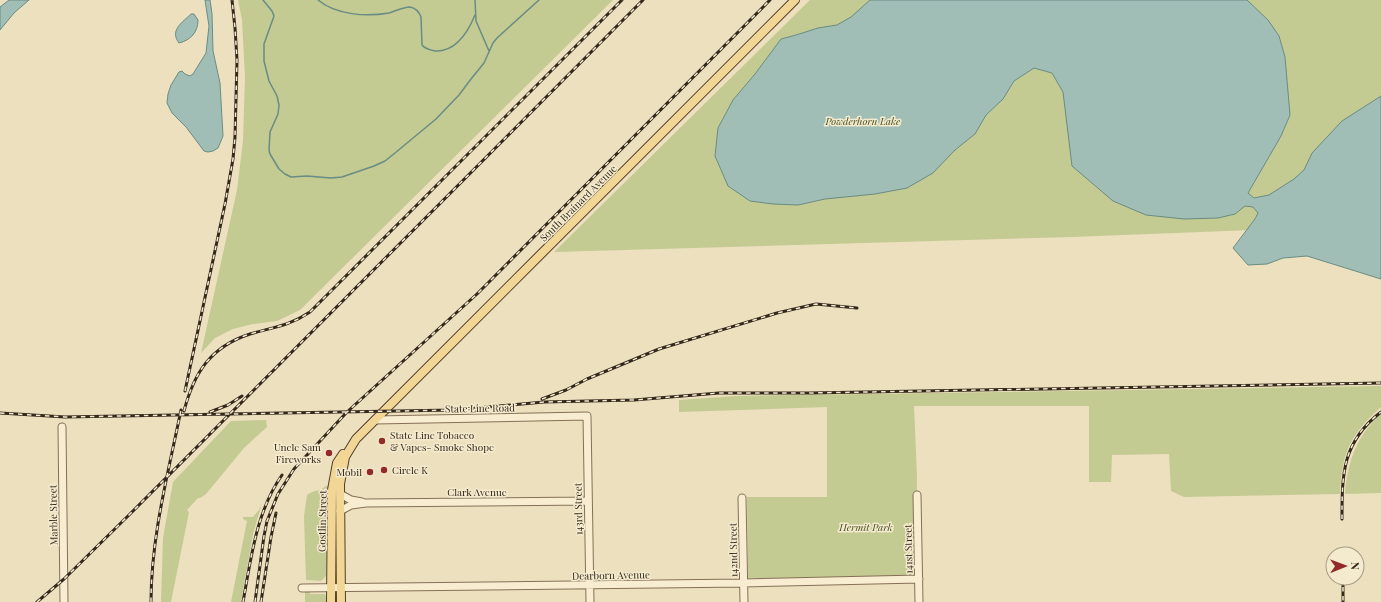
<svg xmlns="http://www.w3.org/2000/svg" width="1381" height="602" viewBox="0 0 1381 602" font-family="'Playfair Display',serif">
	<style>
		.green { fill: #c3ca92 }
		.water { fill: #a1beb6; stroke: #698c84 }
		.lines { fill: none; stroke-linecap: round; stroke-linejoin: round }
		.stream { stroke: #698c84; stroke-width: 1.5 }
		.minor-casing { stroke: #857057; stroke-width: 9 }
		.major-casing { stroke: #523e2c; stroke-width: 10 }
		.minor { stroke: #f8edd1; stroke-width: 7 }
		.major { stroke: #f1d695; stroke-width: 8 }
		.rail-casing { stroke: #34281c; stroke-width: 3 }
		.rail { stroke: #f4eacd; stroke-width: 1.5; stroke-dasharray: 4.5; stroke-linecap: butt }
		.poi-dot { fill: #932928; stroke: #f4eacd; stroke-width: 1.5 }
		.labels { text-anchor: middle; stroke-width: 3; stroke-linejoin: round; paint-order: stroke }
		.park-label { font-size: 10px; font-style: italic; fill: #445022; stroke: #f4eacd }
		.street-label { font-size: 10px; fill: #34281c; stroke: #f4eacd }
		.poi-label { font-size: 10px; fill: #34281c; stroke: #f4eacd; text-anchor: start }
	</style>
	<rect width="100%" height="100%" fill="#ede0be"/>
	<path class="green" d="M238,0H613L300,310L277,321L253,324L233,329L215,338L201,353L237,190L243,141L245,77L242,20Z
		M810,0H1381V229L1359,226L1072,237L554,252Z
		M1381,386V407C1350,435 1342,452 1340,494L1184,497L1171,491L1169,454L1112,455L1111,482H1089V406H914L917,477L915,574L913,577L748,578L747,497H827V407L679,412V400L736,396Z
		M1381,414V493L1345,494C1347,463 1357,435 1381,414Z
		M266,420L267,427L244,448L206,494L200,498H198L187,510L189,512L171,602H161L163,538L173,482L231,421Z
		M326,486H328L326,576L321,581L306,580L304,516L307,495C313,490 321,491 326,486Z
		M262,503L253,534L241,602H231L247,521L243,519V517H253L259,510Z
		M305,592H310V594H325L328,602H305Z"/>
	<path class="water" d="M9,0H29L14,13L0,30V7Z
		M205,0H210L212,14L213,51L220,83L223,136L218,148L213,151L208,152L204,151L186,127L172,113L167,103L168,94L171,85L179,72L182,71L185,74L190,76L193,74L206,53L209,26Z
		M870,0H1247L1268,20L1279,36L1285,57L1290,115L1281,136L1248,193L1254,198L1269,195L1294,179L1304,170L1312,153L1342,121L1381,96V279L1307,256L1283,258L1267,264L1248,265L1233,248L1255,219L1258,213L1253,207L1245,206L1235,214L1218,218L1184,219L1146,215L1113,201L1072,166L1063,92L1052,73L1034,68L1014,81L1003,99L986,115L975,134L955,150L933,173L907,188L875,194L825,199L798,205L773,204L750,201L728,186L715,156L718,128L733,100L755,74L781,39L796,35L818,28L837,25L851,17Z
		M191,14H194L198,20C198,32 191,40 179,43C169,30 183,22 191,14Z"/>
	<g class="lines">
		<path class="stream" d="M263,0L272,11L274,16L264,44V61L269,81L277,96L279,105L278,114L270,132L269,150L270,154L279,169L285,174L291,177L307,176L331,178L342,177L374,166L385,161L395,153L436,119L459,95L471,79L484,63L493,43L497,38L539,0
			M318,0C336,15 366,17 389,13C396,11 403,7 410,7C416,8 419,12 421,17L422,45C425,49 430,50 435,51C456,52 468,32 475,15
			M475,0L476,21L489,51"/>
		<defs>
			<path id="minor" d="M375,420L587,416L590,602
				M62,427L64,602
				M340,494L351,500L362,502
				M917,495L919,602
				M742,498L744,602
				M340,511L351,505L366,503L588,501
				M302,588L743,583L919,579"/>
			<path id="major" d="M331,602L332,490L337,463L343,454
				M341,602L340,484L345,457L356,439L795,0"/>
		</defs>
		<use href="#minor" class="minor-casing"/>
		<use href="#major" class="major-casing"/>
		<use href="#minor" class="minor"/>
		<use href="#major" class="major"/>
		<defs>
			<path id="rail" d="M185,391L225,204L233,159L235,137L237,60L235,28L232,0
				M542,399L566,390L587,379L659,349L777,313L816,304L857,308
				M184,411C194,373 210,347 250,334C274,327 289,326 310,312L622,0
				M210,412L228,405L242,396
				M0,413L65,417L454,410L544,402L634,400L719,393H810L1381,383
				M1342,519C1342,474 1342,442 1381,412
				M1343,578V602
				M37,602L64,579L129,515L643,0
				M151,602C151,537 168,474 181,410
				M243,602C251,559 256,512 282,475
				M255,602L264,536L267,521L278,494L294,469L347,412L477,294L770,0
				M261,602L271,537L276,513"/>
		</defs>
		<use href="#rail" class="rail-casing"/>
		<use href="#rail" class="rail"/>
	</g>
	<g class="poi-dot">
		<circle cx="382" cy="441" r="4"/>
		<circle cx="329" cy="453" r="4"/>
		<circle cx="384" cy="470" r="4"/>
		<circle cx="370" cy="472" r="4"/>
	</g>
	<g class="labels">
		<g class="park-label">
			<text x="863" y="125">Powderhorn Lake</text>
			<text x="866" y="531">Hermit Park</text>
		</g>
		<g class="street-label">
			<text transform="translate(578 203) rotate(-45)" y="4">South Brainard Avenue</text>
			<text transform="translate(480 408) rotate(-1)" y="4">State Line Road</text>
			<text x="477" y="496">Clark Avenue</text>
			<text transform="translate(578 509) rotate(-91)" y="4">143rd Street</text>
			<text transform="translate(53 515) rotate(-91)" y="4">Marble Street</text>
			<text transform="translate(322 521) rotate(-89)" y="4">Gostlin Street</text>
			<text transform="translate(908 549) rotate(-91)" y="4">141st Street</text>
			<text transform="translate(733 550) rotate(-91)" y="4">142nd Street</text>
			<text transform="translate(611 575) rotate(-1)" y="4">Dearborn Avenue</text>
		</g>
		<g class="poi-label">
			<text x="390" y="439">State Line Tobacco<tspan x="390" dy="12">&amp; Vapes- Smoke Shope</tspan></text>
			<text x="321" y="451" text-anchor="end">Uncle Sam<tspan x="321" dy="12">Fireworks</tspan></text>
			<text x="392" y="474">Circle K</text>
			<text x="362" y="476" text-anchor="end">Mobil</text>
		</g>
	</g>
	<g transform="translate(1345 566) rotate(89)"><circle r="19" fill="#f4eacd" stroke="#a79c86"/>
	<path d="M0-3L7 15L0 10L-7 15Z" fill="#932928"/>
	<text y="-6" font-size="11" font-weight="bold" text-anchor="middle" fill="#34281c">N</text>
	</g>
</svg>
